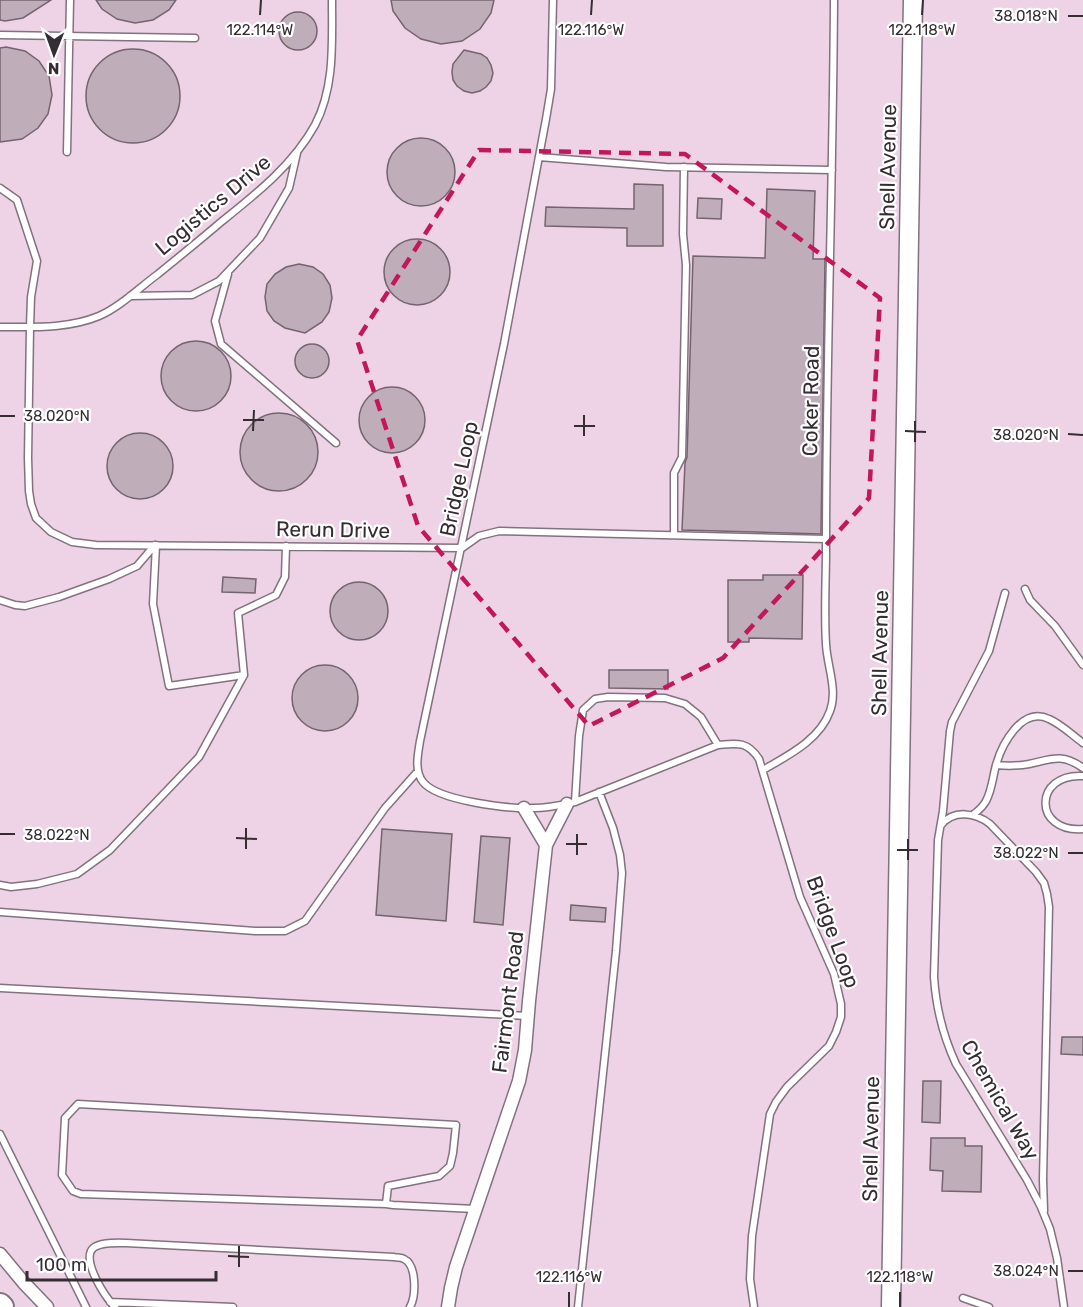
<svg xmlns="http://www.w3.org/2000/svg" width="1083" height="1307" viewBox="0 0 1083 1307" font-family="Rubik,sans-serif">
	<style>
		.built { fill: #edd3e5 }
		.building { fill: #bfadb9; stroke: #74646f; stroke-width: 1.5 }
		.lines { fill: none; stroke-linecap: round; stroke-linejoin: round }
		.lane-casing { stroke: #82727e; stroke-width: 9 }
		.street-casing { stroke: #82727e; stroke-width: 15 }
		.secondary-casing { stroke: #82727e; stroke-width: 21 }
		.highway-casing { stroke: #82727e; stroke-width: 26 }
		.lane { stroke: #fff; stroke-width: 6 }
		.street { stroke: #fff; stroke-width: 12 }
		.secondary { stroke: #fff; stroke-width: 18 }
		.highway { stroke: #fff; stroke-width: 22 }
		.marked { fill: none; stroke: #c2185b; stroke-width: 4.5; stroke-dasharray: 12 8; stroke-linejoin: round }
		.ticks { fill: none; stroke: #342d32; stroke-width: 2 }
		.labels { text-anchor: middle; stroke-width: 4.5; stroke-linejoin: round; paint-order: stroke }
		.street-label { font-size: 21px; fill: #342d32; stroke: #fff }
		.ticks-label { font-size: 15px; text-anchor: middle; fill: #342d32; stroke: #fff; stroke-width: 4.5; stroke-linejoin: round; paint-order: stroke }
	</style>
	<rect width="100%" height="100%" fill="#f3e1ed"/>
	<path class="built" d="M0,0H1083V1307H2L0,1305Z"/>
	<path class="building" d="M0,0H51L23,18L5,21L0,20Z
		M96,0H176L169,10L153,20L135,23L117,19L102,9Z
		M391,0H494L491,13L480,29L462,41L441,44L421,39L405,28L393,11Z
		M279 31a19 19 0 1 1 38 0a19 19 0 1 1-38 0Z
		M6,47L25,51L39,61L49,76L52,95L48,114L38,128L22,139L0,142V48Z
		M86 96a47 47 0 1 1 94 0a47 47 0 1 1-94 0Z
		M464,50L481,54L487,58L491,65L493,73L491,81L486,87L480,91L472,93L464,91L457,86L453,80L452,72L453,64Z
		M387 172a34 34 0 1 1 68 0a34 34 0 1 1-68 0Z
		M634,184L663,185V246H627V228L545,226L546,207L634,209Z
		M767,189L815,191L813,259H825L821,534L682,530L685,463L687,457L693,256L765,258Z
		M698,198L722,199L721,219L697,218Z
		M384 272a33 33 0 1 1 66 0a33 33 0 1 1-66 0Z
		M299,264L313,267L323,274L330,285L332,298L329,312L322,322L305,333L285,328L274,321L267,311L265,297L267,284L275,274L286,267Z
		M161 376a35 35 0 1 1 70 0a35 35 0 1 1-70 0Z
		M295 361a17 17 0 1 1 34 0a17 17 0 1 1-34 0Z
		M359 420a33 33 0 1 1 66 0a33 33 0 1 1-66 0Z
		M240 452a39 39 0 1 1 78 0a39 39 0 1 1-78 0Z
		M107 466a33 33 0 1 1 66 0a33 33 0 1 1-66 0Z
		M763,575H803L802,639L749,638V642H728V580H763Z
		M223,577L256,579L255,593L222,592Z
		M330 611a29 29 0 1 1 58 0a29 29 0 1 1-58 0Z
		M292 698a33 33 0 1 1 66 0a33 33 0 1 1-66 0Z
		M609,670H668V689L609,688Z
		M382,829L452,834L446,921L376,915Z
		M481,836L510,838L503,925L474,922Z
		M571,905L606,908L605,922L570,920Z
		M1062,1037H1083V1055L1061,1054Z
		M923,1081H941L940,1123L922,1122Z
		M931,1138H965V1146H982L981,1192L942,1191L943,1171L930,1170Z"/>
	<g class="lines">
		<defs>
			<path id="lane" d="M553,0L551,89L546,119L504,344L420,741C418,754 414,771 423,782C438,801 509,809 534,808C548,808 561,805 575,802L718,745C737,743 747,741 759,759L800,897L834,974L841,1004V1017L836,1032L829,1046L787,1087L776,1102L770,1114L752,1236L750,1279L754,1307
				M0,35L195,38
				M67,152L70,0
				M539,157L666,167L832,170
				M0,188L17,200L37,261L31,297L30,327L28,458L29,491L31,504L36,518L51,532L72,542L96,545L462,548L479,536L499,531L826,539
				M228,274L215,321L221,344L336,443
				M130,296L192,295L219,281L260,238L289,188L297,153
				M0,327C32,327 68,329 99,316C120,307 139,288 158,274C179,257 200,240 221,222C256,194 293,165 315,125C335,87 332,42 332,0
				M674,535V473L682,457L686,265L683,234L684,167
				M156,545L153,604L169,686L244,675L238,613L276,595L285,577L286,546
				M1025,589L1030,600L1055,626L1083,665
				M1005,593L989,651L952,722L950,731L943,811L938,840L934,977C936,1008 943,1036 956,1064L1027,1180L1041,1207L1050,1229L1057,1258L1064,1307
				M0,600L15,605L25,606L59,597L109,579L137,566L155,545
				M996,765C1007,766 1018,766 1029,764C1052,759 1062,753 1083,768
				M763,770C787,756 820,740 830,711C838,690 827,666 826,644C824,614 826,580 826,549C826,366 833,183 834,0
				M1083,776C1033,773 1033,833 1083,829
				M575,802L579,736L583,710L595,699L608,697L665,698L685,704L701,717L718,745
				M974,814C979,810 983,807 986,801C992,790 993,776 996,765C1002,744 1022,706 1049,719C1061,724 1072,735 1083,743
				M941,825C954,809 976,813 990,824L1036,872L1044,883L1047,894L1049,907L1043,1179L1044,1211
				M0,885L11,887L37,884L77,874L110,850L199,757L244,675
				M0,912L255,931H285L305,921L385,808L418,771
				M0,988L528,1016
				M0,1134L86,1307
				M386,1204L388,1186L439,1176L450,1166L453,1153L456,1125L78,1104L65,1118L62,1175L73,1191L81,1194L386,1204L393,1205L475,1209
				M963,1298L989,1307
				M110,1302L233,1307
				M115,1307C107,1299 101,1289 96,1279C80,1245 95,1242 126,1243L394,1257C397,1258 401,1257 404,1259C417,1265 416,1296 410,1307
				M578,1307L616,951L622,873L620,855L613,828L599,792"/>
			<path id="street" d="M524,808L546,845
				M0,1254L24,1283L47,1307
				M448,1307L451,1288L456,1267L519,1081L525,1050L529,1001L546,845L567,804"/>
			<path id="secondary" d="M891,1307L913,0"/>
			<path id="highway" d="M0,1305L2,1307"/>
		</defs>
		<use href="#lane" class="lane-casing"/>
		<use href="#street" class="street-casing"/>
		<use href="#secondary" class="secondary-casing"/>
		<use href="#highway" class="highway-casing"/>
		<use href="#lane" class="lane"/>
		<use href="#street" class="street"/>
		<use href="#secondary" class="secondary"/>
		<use href="#highway" class="highway"/>
	</g>
	<path class="marked" d="M479,150L685,154L880,298L869,498L723,658L589,726L418,526L357,340Z"/>
	<path class="ticks" d="M260,15L261,0M591,15L592,0M922,15L923,0M1068,16H1083M0,416H15M243,420H264M574,426H595M253,431L254,410M905,431L926,432M1068,434L1083,435M584,436V415M915,442V421M0,834H15M236,838L257,839M566,844H587M246,849V828M897,850H918M1068,853H1083M577,855V834M908,860V839M228,1256L249,1257M239,1267V1246M1068,1271H1083M569,1307V1292M900,1307V1292"/>
	<g class="labels">
		<g class="street-label">
			<text transform="translate(888 167) rotate(-89)" y="7">Shell Avenue</text>
			<text transform="translate(213 205) rotate(-40)" y="7">Logistics Drive</text>
			<text transform="translate(811 401) rotate(-89)" y="7">Coker Road</text>
			<text transform="translate(459 479) rotate(-78)" y="7">Bridge Loop</text>
			<text transform="translate(333 530) rotate(1)" y="7">Rerun Drive</text>
			<text transform="translate(880 653) rotate(-89)" y="7">Shell Avenue</text>
			<text transform="translate(833 932) rotate(70)" y="7">Bridge Loop</text>
			<text transform="translate(508 1002) rotate(-83)" y="7">Fairmont Road</text>
			<text transform="translate(1000 1100) rotate(60)" y="7">Chemical Way</text>
			<text transform="translate(871 1139) rotate(-89)" y="7">Shell Avenue</text>
		</g>
	</g>
	<g class="ticks-label">
		<text x="1026" y="21">38.018°N</text>
		<text x="260" y="35">122.114°W</text>
		<text x="591" y="35">122.116°W</text>
		<text x="922" y="35">122.118°W</text>
		<text x="57" y="421">38.020°N</text>
		<text x="1026" y="440">38.020°N</text>
		<text x="57" y="840">38.022°N</text>
		<text x="1026" y="858">38.022°N</text>
		<text x="1026" y="1276">38.024°N</text>
		<text x="569" y="1282">122.116°W</text>
		<text x="900" y="1282">122.118°W</text>
	</g>
	<g transform="translate(54 54) rotate(181)" stroke="#ffffff" stroke-width="4.5" paint-order="stroke">
	<path d="M0-4.5L10 22L0 15L-10 22Z" fill="#342d32"/>
	<text y="-9" font-size="16" font-weight="bold" text-anchor="middle" fill="#342d32">N</text>
	</g>
	<path d="M27 1271v9h189v-9" fill="none" stroke="#342d32" stroke-width="3"/>
	<text x="36" y="1271" font-size="18" fill="#342d32" stroke="#ffffff" stroke-width="4.5" paint-order="stroke">100 m</text>
</svg>
